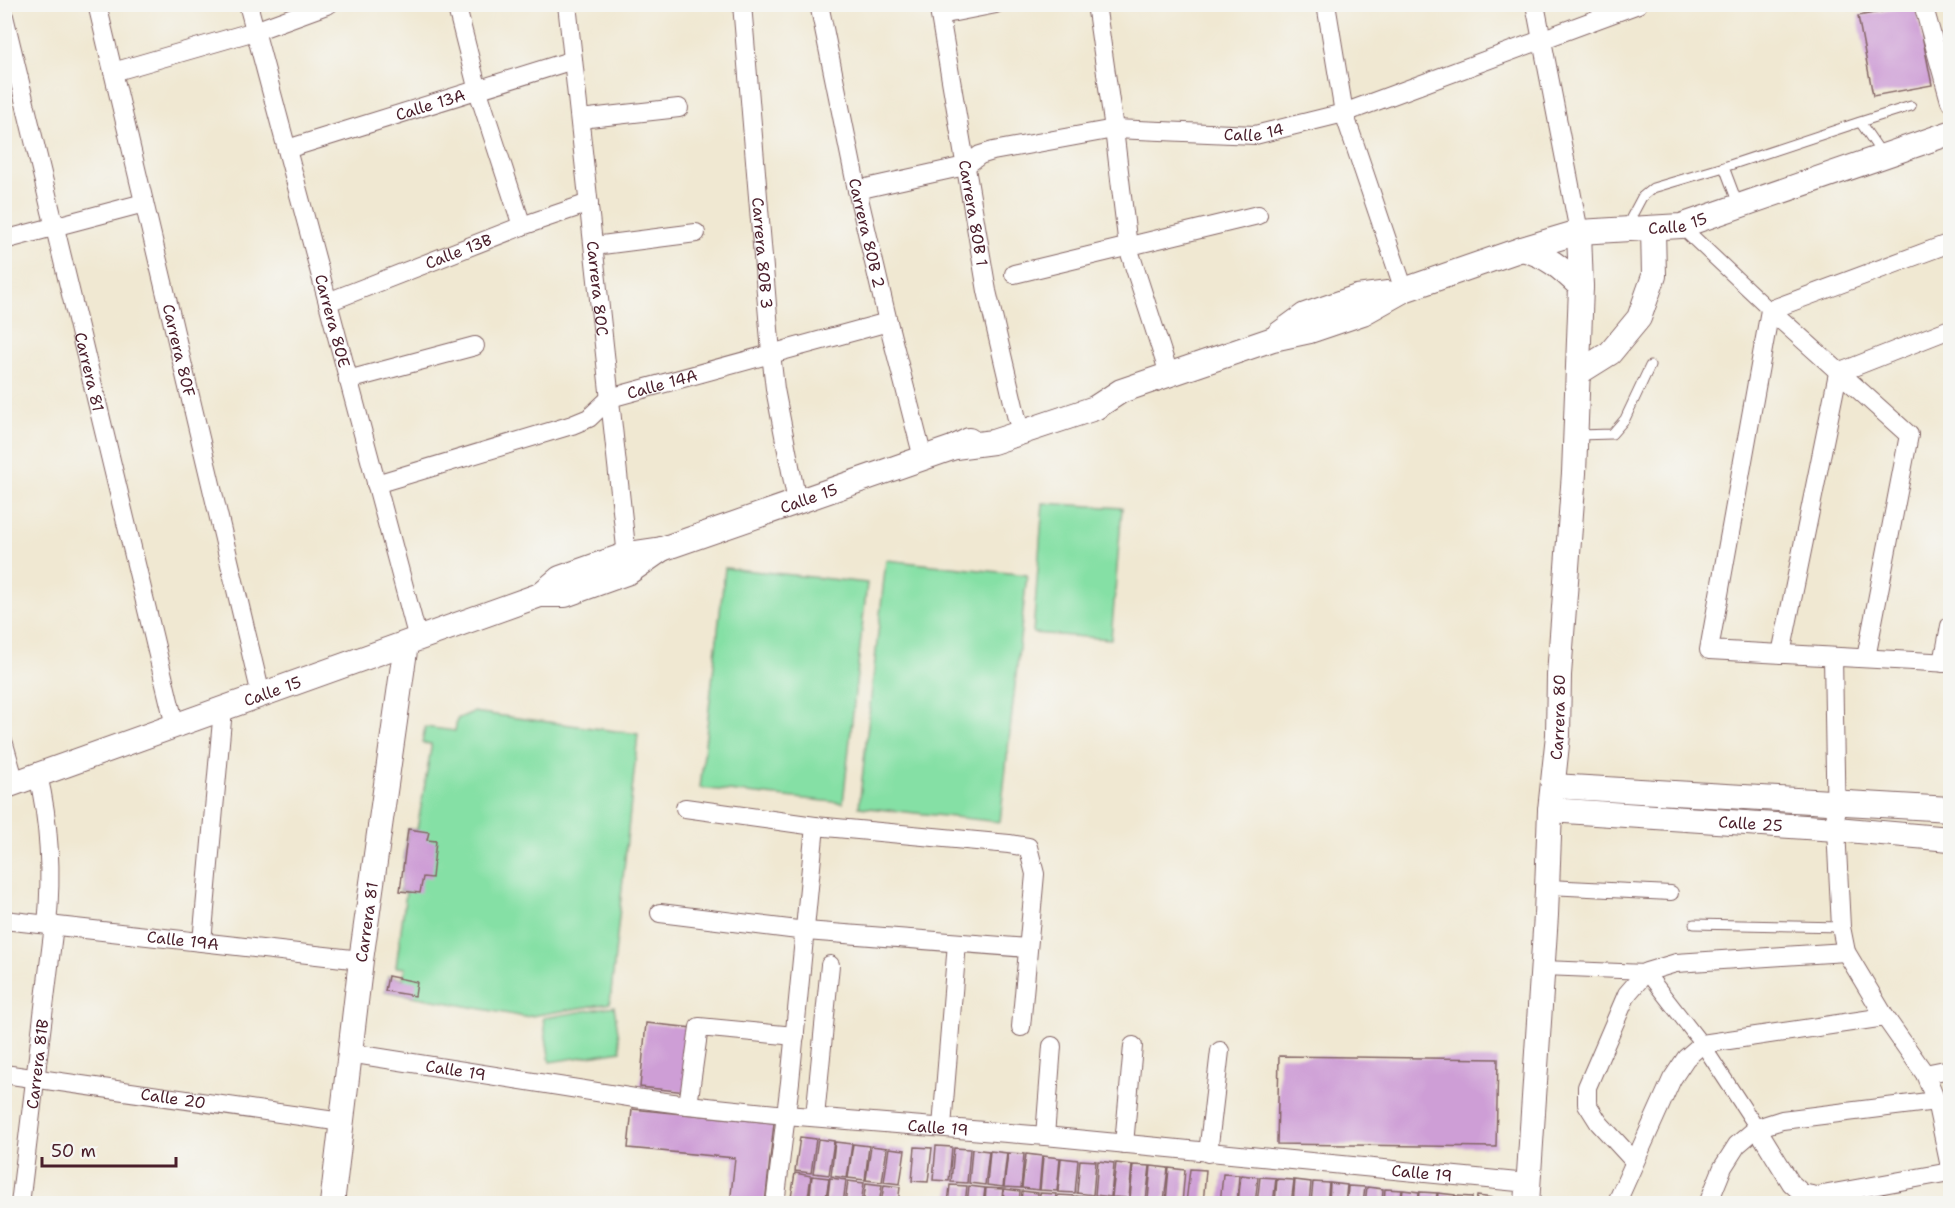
<svg xmlns="http://www.w3.org/2000/svg" width="1955" height="1208" viewBox="0 0 1955 1208" font-family="'Shantell Sans',sans-serif">
	<style>
		.green { fill: #85e0a5; stroke: #688068; stroke-width: 1.5 }
		.building { fill: #ce9ed6 }
		.lines { fill: none; stroke-linecap: round; stroke-linejoin: round }
		.service-casing { stroke: #846565; stroke-width: 11 }
		.pedestrian-casing { stroke: #846565; stroke-width: 16 }
		.minor-casing { stroke: #846565; stroke-width: 20 }
		.tertiary-casing { stroke: #846565; stroke-width: 26 }
		.service { stroke: #fff; stroke-width: 9 }
		.pedestrian { stroke: #fff; stroke-width: 14 }
		.minor { stroke: #fff; stroke-width: 18 }
		.tertiary { stroke: #fff; stroke-width: 24 }
		.labels { text-anchor: middle; stroke-width: 4.5; stroke-linejoin: round; paint-order: stroke }
		.street-label { font-size: 16px; fill: #4a1f2b; stroke: #f6f6f2 }
	</style>
	<rect width="100%" height="100%" fill="#f6f6f2"/>
	<filter id="ink" filterUnits="userSpaceOnUse"><feTurbulence type="fractalNoise" baseFrequency=".0167" numOctaves="2"/><feDisplacementMap in="SourceGraphic" scale="12" xChannelSelector="R" yChannelSelector="G"/><feConvolveMatrix kernelMatrix="1 2 1 2 8 2 1 2 1" color-interpolation-filters="sRGB"/></filter>
	<filter id="wash" filterUnits="userSpaceOnUse"><feTurbulence type="fractalNoise" baseFrequency=".008" numOctaves="4" result="noise"/><feDisplacementMap in="SourceGraphic" scale="24" xChannelSelector="R" yChannelSelector="G"/><feGaussianBlur stdDeviation="1.35" result="paint"/><feColorMatrix in="noise" values="0 0 0 0 0 0 0 0 0 0 0 0 0 0 0 0 0 1.4 0 .05"/><feComposite in="paint" operator="in"/></filter>
	<g filter="url(#wash)">
		<rect width="100%" height="100%" fill="#f0e8d2"/>
		<path class="green" d="M1043,503L1122,508L1111,639L1033,633Z
			M886,560L1027,575L1000,822L859,807Z
			M725,568L867,583L843,803L700,788Z
			M473,712L638,734L610,1003L525,1017L385,991L388,976L403,979L405,968L396,967L406,892L400,891L401,884L408,829L417,830L431,748V744L422,743L425,727L455,731L457,719Z
			M614,1006L621,1051L550,1062L543,1018Z"/>
		<g id="blocks">
			<path class="building" d="M1916,5L1932,85L1873,96L1858,16Z
				M408,829L429,832L427,840L436,841L432,878L423,877L420,893L400,891Z
				M388,976L417,982L415,996L385,991Z
				M646,1023L693,1028L686,1092L640,1087Z
				M1279,1056L1498,1059L1496,1147L1277,1144Z
				M632,1109L774,1123L765,1204H730L735,1158L628,1148Z
				M800,1137L816,1139L811,1173L795,1171Z
				M818,1139L834,1141L829,1175L813,1173Z
				M835,1142L852,1144L847,1178L831,1176Z
				M853,1144L869,1146L865,1180L848,1178Z
				M871,1146L887,1148L882,1182L866,1180Z
				M936,1146L952,1147L949,1181L933,1180Z
				M915,1147L932,1148L928,1182L912,1181Z
				M889,1148L905,1150L900,1184L884,1182Z
				M954,1148L970,1149L967,1183L951,1182Z
				M972,1149L989,1151L985,1185L969,1183Z
				M990,1151L1007,1153L1003,1187L987,1185Z
				M1008,1153L1024,1154L1021,1188L1004,1187Z
				M1026,1154L1042,1156L1039,1190L1022,1188Z
				M1043,1156L1060,1158L1057,1191L1040,1190Z
				M1061,1158L1078,1160L1075,1193L1058,1192Z
				M1080,1160L1096,1161L1093,1195L1077,1193Z
				M1098,1161L1114,1163L1111,1197L1095,1195Z
				M1116,1163L1132,1165L1129,1198L1112,1197Z
				M1133,1165L1150,1166L1146,1200L1130,1199Z
				M1151,1166L1168,1168L1164,1201L1148,1200Z
				M1169,1168L1185,1170L1182,1204L1166,1202Z
				M1190,1169L1206,1170L1203,1204L1186,1203Z
				M795,1173L811,1176L807,1204H790Z
				M1223,1174L1239,1175L1237,1204H1220Z
				M1241,1175L1258,1177L1255,1204H1238Z
				M812,1176L829,1178L825,1204H809Z
				M1260,1177L1276,1178L1273,1204H1257Z
				M830,1178L846,1180L843,1204H827Z
				M1277,1179L1294,1180L1291,1204H1275Z
				M1295,1180L1311,1182L1309,1204H1293Z
				M848,1181L864,1183L861,1204H845Z
				M1313,1182L1329,1183L1327,1204H1311Z
				M866,1183L882,1185L879,1204H863Z
				M1330,1183L1347,1185L1345,1204H1329Z
				M884,1185L900,1187L898,1204H881Z
				M950,1185L967,1186L965,1204H948Z
				M969,1186L985,1188L983,1204H967Z
				M1348,1186L1365,1187L1363,1204H1347Z
				M1367,1187L1383,1189L1382,1204H1365Z
				M986,1188L1003,1189L1001,1204H985Z
				M1004,1189L1020,1191L1019,1204H1003Z
				M1385,1189L1402,1190L1400,1204H1384Z
				M1403,1190L1419,1192L1418,1204H1401Z
				M1022,1191L1038,1193L1037,1204H1021Z
				M1420,1192L1437,1193L1436,1204H1419Z
				M1040,1193L1056,1194L1055,1204H1039Z
				M1438,1193L1455,1195L1454,1204H1437Z
				M1058,1195L1074,1196L1073,1204H1057Z
				M1076,1196L1092,1198V1204H1076Z
				M1456,1196L1472,1197V1204H1455Z
				M1477,1196L1493,1198V1204H1476Z
				M1094,1198L1111,1199L1110,1204H1094Z
				M1112,1199L1128,1201V1204H1111Z"/>
		</g>
	</g>
	<g filter="url(#ink)">
		<use href="#blocks" fill-opacity="0" stroke="#846565" stroke-width="1.5"/>
		<g class="lines">
			<defs>
				<path id="service" d="M1860,122L1911,106
					M1724,167L1738,204
					M1626,227L1642,197L1653,188L1724,167L1860,122L1882,154
					M1578,435L1612,434L1625,419L1650,366
					M1694,924L1841,927"/>
				<path id="pedestrian" d="M1681,226L1770,310
					M1548,887L1671,893
					M1543,968L1646,972L1702,1044L1757,1128"/>
				<g id="minor">
					<path id="s1" d="M97,4L261,695"/>
					<path id="s2" d="M248,4L418,639"/>
					<path d="M456,4L478,91L522,226"/>
					<path id="s3" d="M567,4L628,566"/>
					<path id="s4" d="M742,4L771,353L775,389L797,502"/>
					<path id="s5" d="M819,4L857,190L888,322L923,458"/>
					<path id="s6" d="M938,4L987,291L1017,419"/>
					<path d="M1096,4L1114,129L1128,247L1169,374"/>
					<path d="M1326,4L1344,113L1404,290"/>
					<path d="M1535,4L1579,232"/>
					<path d="M1923,4L1950,101"/>
					<path d="M940,15L996,4"/>
					<path id="s7" d="M4,16L175,726"/>
					<path d="M113,72L255,31L329,4"/>
					<path d="M580,119L679,108"/>
					<path id="s8" d="M287,149L573,60"/>
					<path id="s9" d="M857,190L965,166L980,155L993,151L1114,129L1255,135L1344,113L1638,4"/>
					<path d="M4,240L144,203"/>
					<path d="M594,246L696,233"/>
					<path d="M1014,274L1258,215"/>
					<path id="s10" d="M328,302L522,226L589,203"/>
					<path d="M1770,310L1709,650L1950,663"/>
					<path d="M1770,310L1909,435L1866,658"/>
					<path d="M1770,310L1950,243"/>
					<path d="M348,380L475,346"/>
					<path id="s11" d="M376,484L572,425L589,418L610,398L888,322"/>
					<path d="M1781,654L1838,373L1950,329"/>
					<path d="M1833,657L1836,829L1841,927L1846,952L1885,1017L1925,1074L1936,1101L1950,1167"/>
					<path d="M1943,663L1950,626"/>
					<path d="M4,744L15,783"/>
					<path d="M38,775C50,825 52,874 47,925"/>
					<path d="M685,808L815,826L1009,844L1028,847L1035,874L1021,1027"/>
					<path d="M660,913L806,931L1027,948"/>
					<path id="s12" d="M4,920L361,960"/>
					<path d="M202,942L223,709"/>
					<path id="s13" d="M349,1053L635,1098L688,1105L786,1115L1045,1136L1528,1183"/>
					<path id="s14" d="M4,1074L342,1122"/>
					<path d="M1925,1074L1950,1069"/>
					<path d="M688,1105L699,1027L795,1036"/>
					<path d="M815,1117L830,965"/>
					<path d="M942,1127L957,943"/>
					<path d="M1757,1128L1791,1183L1802,1193L1817,1196L1950,1172"/>
					<path d="M1045,1136L1052,1046"/>
					<path d="M1124,1144L1133,1046"/>
					<path d="M1208,1153L1220,1051"/>
					<path d="M1634,1161L1599,1123L1587,1104V1087L1627,994L1646,972L1676,963L1846,952"/>
					<path id="s15" d="M20,1204L54,925"/>
					<path d="M775,1204L790,1082L815,826"/>
					<path d="M1616,1204L1672,1079L1686,1058L1702,1044L1885,1017"/>
					<path d="M1708,1204L1723,1167L1737,1145L1757,1128L1782,1120L1936,1101"/>
				</g>
				<g id="tertiary">
					<path d="M1522,249C1548,256 1561,268 1581,287"/>
					<path d="M1279,334L1305,315L1357,297L1388,293"/>
					<path d="M1578,373L1610,353L1639,318L1654,276L1653,228"/>
					<path id="s16" d="M955,447L993,442L1095,408L1121,391L1273,339L1310,331L1363,313L1404,290L1522,249L1579,232L1681,226L1950,133"/>
					<path id="s17" d="M540,595L560,578L628,554L662,549L955,447L969,440"/>
					<path d="M1553,786L1950,809"/>
					<path id="s18" d="M4,787L540,595H565L629,572L662,549"/>
					<path id="s19" d="M1550,810L1836,829L1950,839"/>
					<path id="s20" d="M332,1204L361,960L406,644"/>
					<path id="s21" d="M1527,1204L1546,915L1550,810L1558,735L1559,675L1574,473L1581,287L1579,232"/>
				</g>
			</defs>
			<use href="#service" class="service-casing"/>
			<use href="#pedestrian" class="pedestrian-casing"/>
			<use href="#minor" class="minor-casing"/>
			<use href="#tertiary" class="tertiary-casing"/>
			<use href="#service" class="service"/>
			<use href="#pedestrian" class="pedestrian"/>
			<use href="#minor" class="minor"/>
			<use href="#tertiary" class="tertiary"/>
		</g>
	</g>
	<g class="labels">
		<g class="street-label">
			<text dy="6" stroke="none"><textPath href="#s8" startOffset="150">Calle 13A</textPath></text>
			<text dy="6" stroke="none"><textPath href="#s9" startOffset="406">Calle 14</textPath></text>
			<text dy="6" stroke="none"><textPath href="#s6" startOffset="212">Carrera 80B 1</textPath></text>
			<text dy="6" stroke="none"><textPath href="#s16" startOffset="762">Calle 15</textPath></text>
			<text dy="6" stroke="none"><textPath href="#s5" startOffset="234">Carrera 80B 2</textPath></text>
			<text dy="6" stroke="none"><textPath href="#s10" startOffset="140">Calle 13B</textPath></text>
			<text dy="6" stroke="none"><textPath href="#s4" startOffset="250">Carrera 80B 3</textPath></text>
			<text dy="6" stroke="none"><textPath href="#s3" startOffset="286">Carrera 80C</textPath></text>
			<text dy="6" stroke="none"><textPath href="#s2" startOffset="328">Carrera 80E</textPath></text>
			<text dy="6" stroke="none"><textPath href="#s1" startOffset="356">Carrera 80F</textPath></text>
			<text dy="6" stroke="none"><textPath href="#s7" startOffset="366">Carrera 81</textPath></text>
			<text dy="6" stroke="none"><textPath href="#s11" startOffset="306">Calle 14A</textPath></text>
			<text dy="6" stroke="none"><textPath href="#s17" startOffset="288">Calle 15</textPath></text>
			<text dy="6" stroke="none"><textPath href="#s18" startOffset="285">Calle 15</textPath></text>
			<text dy="6" stroke="none"><textPath href="#s21" startOffset="488">Carrera 80</textPath></text>
			<text dy="6" stroke="none"><textPath href="#s19" startOffset="201">Calle 25</textPath></text>
			<text dy="6" stroke="none"><textPath href="#s20" startOffset="284">Carrera 81</textPath></text>
			<text dy="6" stroke="none"><textPath href="#s12" startOffset="180">Calle 19A</textPath></text>
			<text dy="6" stroke="none"><textPath href="#s15" startOffset="141">Carrera 81B</textPath></text>
			<text dy="6" stroke="none"><textPath href="#s13" startOffset="108">Calle 19</textPath></text>
			<text dy="6" stroke="none"><textPath href="#s14" startOffset="171">Calle 20</textPath></text>
			<text dy="6" stroke="none"><textPath href="#s13" startOffset="594">Calle 19</textPath></text>
			<text dy="6" stroke="none"><textPath href="#s13" startOffset="1080">Calle 19</textPath></text>
		</g>
	</g>
	<rect width="1955" height="1208" fill="none" stroke="#f6f6f2" stroke-width="24"/>
	<path d="M42 1157v9h134v-9" fill="none" stroke="#4a1f2b" stroke-width="3"/>
	<text x="51" y="1157" font-size="18" fill="#4a1f2b" stroke="#f6f6f2" stroke-width="4.5" paint-order="stroke">50 m</text>
</svg>
